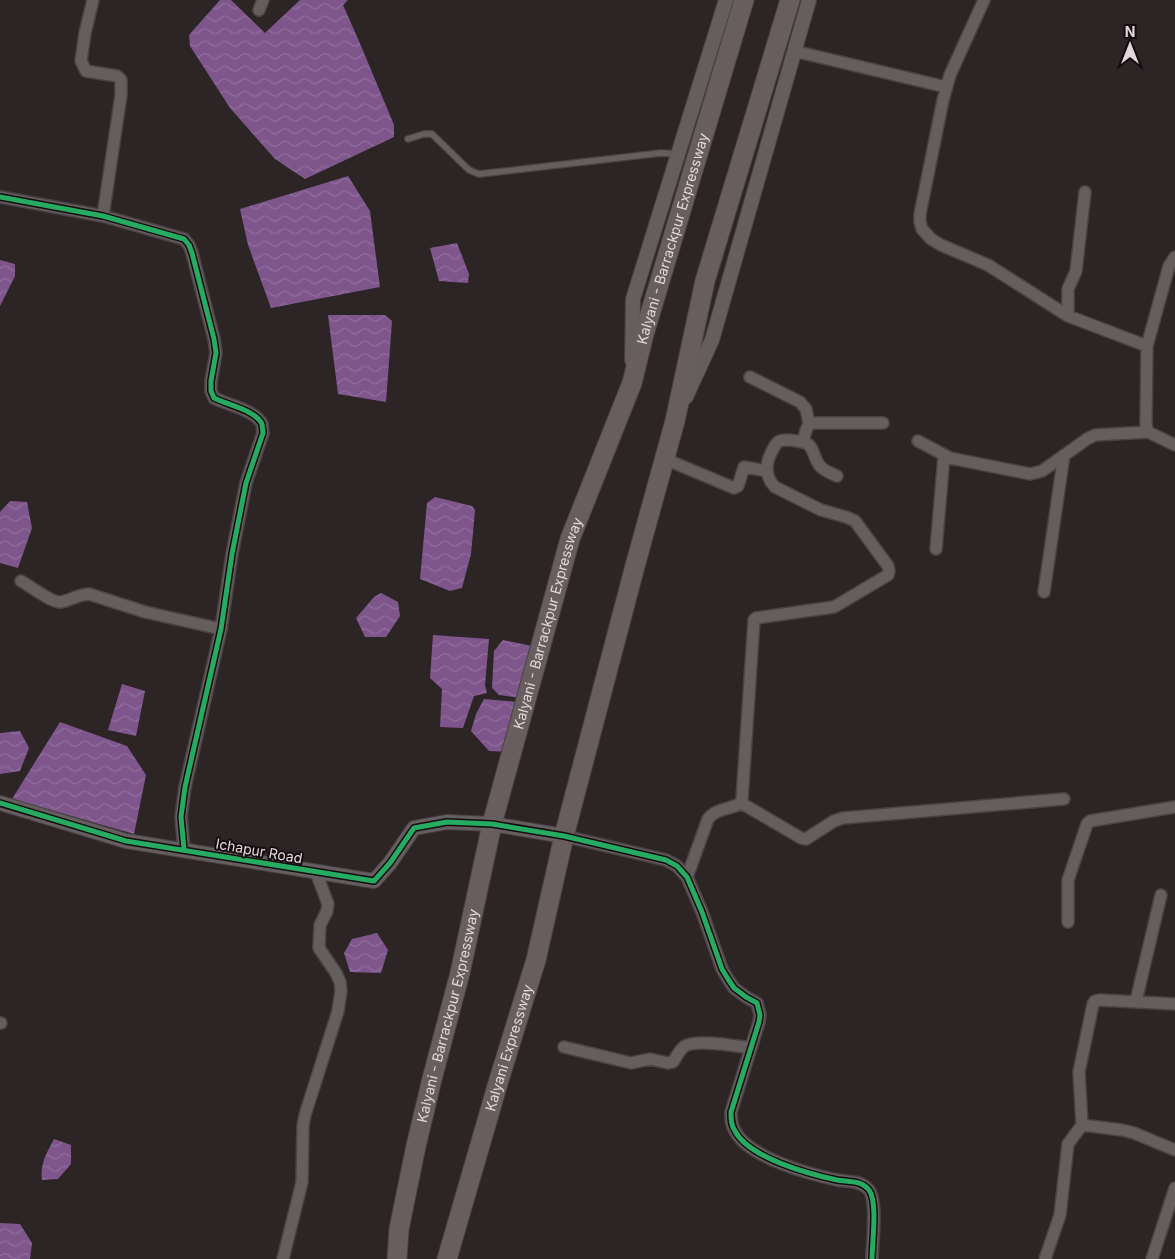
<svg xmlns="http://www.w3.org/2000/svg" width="1175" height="1259" viewBox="0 0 1175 1259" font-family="Inter,sans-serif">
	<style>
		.water { fill: url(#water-waves) }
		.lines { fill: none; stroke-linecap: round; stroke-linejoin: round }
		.service-casing { stroke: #4a4243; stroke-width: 8 }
		.minor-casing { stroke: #4a4243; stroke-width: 14 }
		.tertiary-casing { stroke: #4a4243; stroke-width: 16 }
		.trunk-casing { stroke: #4a4243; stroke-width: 21 }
		.service { stroke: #645e5f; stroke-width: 5.5 }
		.minor { stroke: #645e5f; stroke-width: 11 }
		.tertiary { stroke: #645e5f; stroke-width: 14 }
		.trunk { stroke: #695e5f; stroke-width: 19 }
		.cycleway-casing { stroke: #140c0e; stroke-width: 8 }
		.cycleway { stroke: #26ab63; stroke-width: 5 }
		.labels { text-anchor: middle; stroke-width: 4; stroke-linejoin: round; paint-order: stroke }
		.street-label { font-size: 14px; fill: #e3d7d9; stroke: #140c0e }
	</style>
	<defs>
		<pattern id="water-waves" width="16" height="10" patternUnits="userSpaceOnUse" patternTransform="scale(1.25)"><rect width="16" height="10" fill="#7e568c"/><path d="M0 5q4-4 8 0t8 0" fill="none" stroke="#906e9c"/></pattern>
	</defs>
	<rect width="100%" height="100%" fill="#2d2426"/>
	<path class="water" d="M220,0H231L265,33L300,0H348L343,5L359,41L394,125V137L305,179L275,159L230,108L190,46L189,35Z
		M348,176L370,211L380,287L271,308L248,245L240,209Z
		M457,243L469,274L468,283L439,281L430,248Z
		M0,260L15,264V276L0,306Z
		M328,315H385L392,321L386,402L338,394Z
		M435,497L472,506L475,510L471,554L462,588L450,591L420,579L427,503Z
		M10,501L27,502L32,528L18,568L0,563V512Z
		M381,593L398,602L400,616L386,637H365L356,618L374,597Z
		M433,635L489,639L485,685L487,693L474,696L463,728L440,727L442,689L430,678Z
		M503,640L537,647L536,700L499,695L492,688L494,651Z
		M122,684L145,691L136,736L108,730Z
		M484,699L518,702L509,752L489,751L471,731L476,714Z
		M60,722L127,746L146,775L134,834L12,799Z
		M20,731L29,748L20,771L0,774V733Z
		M377,933L388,950L381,973L350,972L344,953L352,939Z
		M54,1139L71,1145V1164L58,1179L42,1180C40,1164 46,1154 54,1139Z
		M0,1223L20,1224L32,1243L30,1259H0Z"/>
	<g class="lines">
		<defs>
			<path id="service" d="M408,139L424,134H432L469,170L479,174L661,153L677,154"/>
			<path id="minor" d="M93,0L85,33L81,61L86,71L117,76L121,80V95L103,216
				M984,0L950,75L943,100L920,214V222L922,229L931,239L941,245L988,265L1068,316L1147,346
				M259,10L263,0
				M794,51L946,87
				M0,197L103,216L184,239L189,245L192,253L214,339L216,353L211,381V391L214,398C228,405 255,410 262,424C262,426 263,431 263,433L246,483L232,554L221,629L185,787L181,817L184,849
				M1175,257L1169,266L1147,346L1146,425L1148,432L1175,445
				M1068,316V289L1076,271L1085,192
				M750,377L800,402L806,409L809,424
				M918,441L950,458L1030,474L1042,471L1087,439L1095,435L1148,432
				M803,442C805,436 805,426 812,423H883
				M665,459L734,488L738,486L744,467L767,471
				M936,549L944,456
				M21,581C30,586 52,603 61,602C71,600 77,595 89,594L145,612L221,629
				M1044,592L1064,455
				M741,803L801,838L806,839L834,821L843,818L1064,799
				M564,836L666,860L677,866L687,877L702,912L722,969L728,979L734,988L746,997L757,1003L760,1015L759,1022L731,1112C731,1119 731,1125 735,1131C749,1158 809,1174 837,1180C848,1182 861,1180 869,1190C878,1202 872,1244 872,1259
				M687,877L708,819C716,808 730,810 741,803L742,799L754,620L756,618L834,607L888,575L889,571L888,566L855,521L846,517L821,510L775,487C765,477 765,464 772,451C774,448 775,444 778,442C783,438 800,441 806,443C814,446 814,460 820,466C824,471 831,473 837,476
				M1068,922V880L1087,824L1090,821L1175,807
				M1136,1001L1161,895
				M0,1023H1
				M564,1047L631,1063L650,1059L668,1063L673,1062C676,1057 680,1049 685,1046C697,1039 736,1046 751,1048
				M1082,1125L1122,1130L1134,1133L1175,1150
				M283,1259L302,1182L303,1126L305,1115L338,1011L341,991L340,982L336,973L319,948L320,925L327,911L328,904L316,872
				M1045,1259L1060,1215L1068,1144L1082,1125L1079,1072L1093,1004L1095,1001L1100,1000L1175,1004
				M1152,1259L1175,1188"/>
			<path id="tertiary" d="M632,360L633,299L726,0
				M686,397L712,340L809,0
				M0,803L126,841L374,881L390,863L414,828L447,822L492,824L564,836"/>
			<g id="trunk">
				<path id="s1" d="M397,1259L399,1229L416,1146L432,1079L460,973L492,824L570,539L632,383L644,334L744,0"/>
				<path id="s2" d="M447,1259L498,1083L536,960L564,836L635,566L675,421L705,281L790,0"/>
			</g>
		</defs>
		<use href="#service" class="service-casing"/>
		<use href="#minor" class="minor-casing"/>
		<use href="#tertiary" class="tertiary-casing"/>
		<use href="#trunk" class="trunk-casing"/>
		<use href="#service" class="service"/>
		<use href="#minor" class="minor"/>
		<use href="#tertiary" class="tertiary"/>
		<use href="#trunk" class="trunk"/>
		<defs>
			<path id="cycleway" d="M0,197L103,216L184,239L189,245L192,253L214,339L216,353L211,381V391L214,398C228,405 255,410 262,424C262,426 263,431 263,433L246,483L232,554L221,629L185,787L181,817L184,849
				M0,803L126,841L374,881L390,863L414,828L447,822L492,824L564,836L666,860L677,866L687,877L702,912L722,969L728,979L734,988L746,997L757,1003L760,1015L759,1022L731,1112C731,1119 731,1125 735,1131C749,1158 809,1174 837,1180C848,1182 861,1180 869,1190C878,1202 872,1244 872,1259"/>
		</defs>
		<use href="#cycleway" class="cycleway-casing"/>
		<use href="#cycleway" class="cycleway"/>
	</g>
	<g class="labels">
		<g class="street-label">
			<text dy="5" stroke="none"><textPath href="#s1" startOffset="1059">Kalyani - Barrackpur Expressway</textPath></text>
			<text dy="5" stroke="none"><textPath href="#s1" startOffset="654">Kalyani - Barrackpur Expressway</textPath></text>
			<text transform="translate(259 851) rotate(10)" y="5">Ichapur Road</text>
			<text dy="5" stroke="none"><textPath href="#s1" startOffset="249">Kalyani - Barrackpur Expressway</textPath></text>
			<text dy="5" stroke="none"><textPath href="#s2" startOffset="220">Kalyani Expressway</textPath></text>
		</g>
	</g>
	<g transform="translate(1130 45)" stroke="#140c0e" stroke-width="4" paint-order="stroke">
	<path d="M0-4L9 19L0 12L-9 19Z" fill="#e3d7d9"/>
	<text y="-8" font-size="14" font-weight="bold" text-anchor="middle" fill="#e3d7d9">N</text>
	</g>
</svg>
